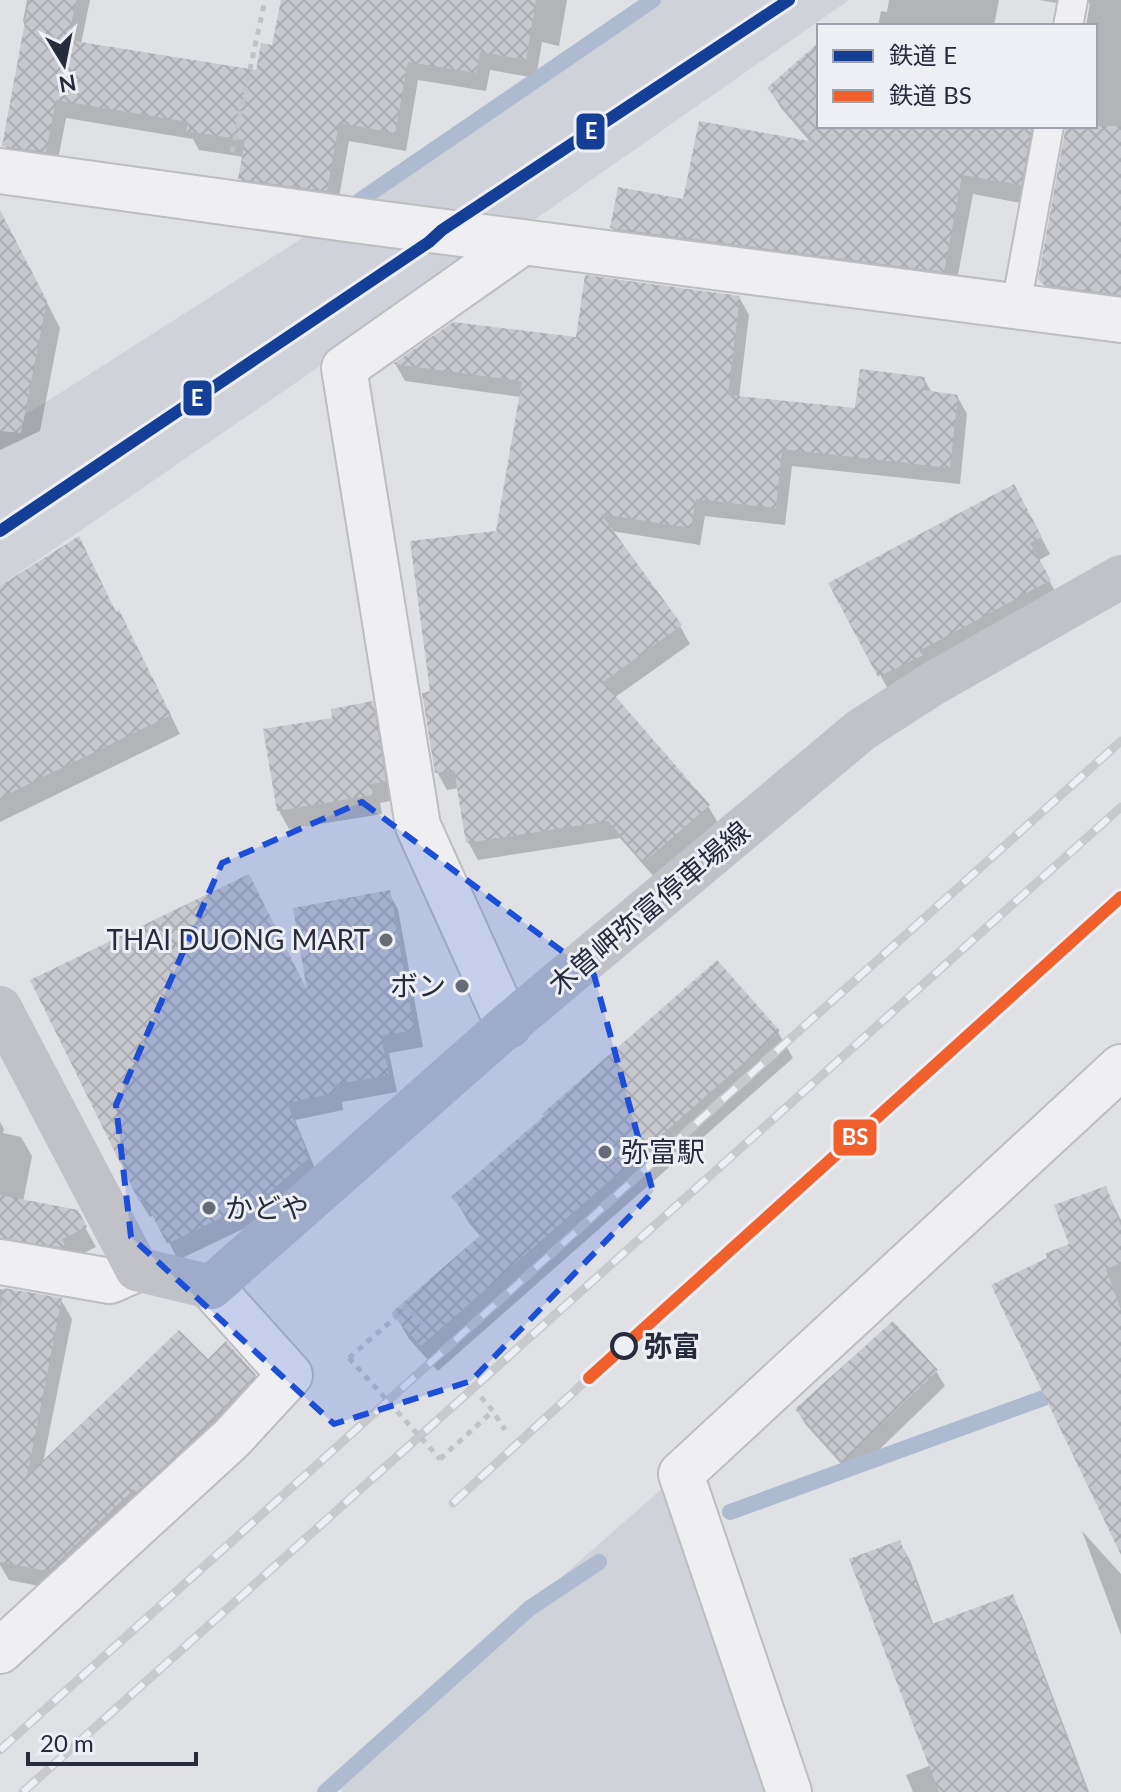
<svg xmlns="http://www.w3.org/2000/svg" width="1121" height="1792" viewBox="0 0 1121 1792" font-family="Lato,'Noto Sans JP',sans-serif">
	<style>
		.built { fill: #d0d2d9 }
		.shadow { fill: #0003 }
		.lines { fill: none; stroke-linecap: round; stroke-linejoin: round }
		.stream { stroke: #aebacf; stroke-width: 16 }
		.building { fill: url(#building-cross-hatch) }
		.lane-casing { stroke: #bcbec1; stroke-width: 32 }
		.street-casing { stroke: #bcbec1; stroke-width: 48 }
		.path { stroke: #c1c2c8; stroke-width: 5; stroke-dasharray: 6 6; stroke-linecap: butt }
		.lane { stroke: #efeff1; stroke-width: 28 }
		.street { stroke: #efeff1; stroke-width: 44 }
		.secondary { stroke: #c0c2c7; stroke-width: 44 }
		.rail-casing { stroke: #c8c9cd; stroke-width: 9 }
		.rail { stroke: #edeff4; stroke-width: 6; stroke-dasharray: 18; stroke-linecap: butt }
		.path-bridge { stroke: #c1c2c8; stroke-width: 5; stroke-dasharray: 6 6; stroke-linecap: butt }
		.rail-1-casing { stroke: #edeff4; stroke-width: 18 }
		.rail-2-casing { stroke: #edeff4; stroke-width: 18 }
		.rail-1 { stroke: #153f97; stroke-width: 12 }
		.rail-2 { stroke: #f05f2c; stroke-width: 12 }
		.marked { fill: #1d4ed8; fill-opacity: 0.2; stroke: #1d4ed8; stroke-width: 6; stroke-dasharray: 16 10; stroke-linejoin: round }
		.poi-dot { fill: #676b78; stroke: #edeff4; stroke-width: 3 }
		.stop-dot { fill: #edeff4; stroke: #272c3d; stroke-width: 4 }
		.labels { text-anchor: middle; stroke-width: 6; stroke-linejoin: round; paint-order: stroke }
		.street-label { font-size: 28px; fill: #272c3d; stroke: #edeff4 }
		.poi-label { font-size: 28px; fill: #272c3d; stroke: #edeff4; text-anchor: end }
		.stop-label { font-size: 28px; font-weight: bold; fill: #272c3d; stroke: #edeff4; text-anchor: start }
		.line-badge { stroke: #edeff4; stroke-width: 3 }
		.badge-label { font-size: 22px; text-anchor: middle; font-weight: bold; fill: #fff }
	</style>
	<defs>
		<pattern id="building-cross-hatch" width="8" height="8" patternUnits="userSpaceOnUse" patternTransform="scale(2)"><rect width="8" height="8" fill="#c7c8cd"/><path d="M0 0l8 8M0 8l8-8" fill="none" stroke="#abacb1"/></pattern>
	</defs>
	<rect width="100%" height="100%" fill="#dfe1e5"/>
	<path class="built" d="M660,0H849L524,227L358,207Z
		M318,228L486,252L0,586V427L35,409Z
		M665,1486L774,1792H342L333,1778Z"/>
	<path class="shadow" d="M27,0H90L81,44L258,73L274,47L283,0H567L559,46L542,42L536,78L490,70L486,91L418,80L406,151L349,141L337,209L251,197L240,178L244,157L199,150L193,139L66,118L56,170L16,165L5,146L26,27L23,21Z
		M889,0H999L994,26H878L881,11L887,12Z
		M1039,0H1121V313L1056,304L1040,278L1068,130L1064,129L1054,130L1032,205L973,194L955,291L624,248L612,228L685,201L812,144L781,108L769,88L819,73V126H1095V26H1086L1090,3L1080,4L1075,6Z
		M0,284L42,293L60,328L40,431L0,450Z
		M739,297L749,315L739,398L857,411L924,379L932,393L957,396L967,414L960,484L792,466L785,525L705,516L700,545L611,531L680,626L690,644L614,698L708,806L718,823L655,878L620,838L478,860L468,842L459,788L447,790L437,772L433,693L498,533L521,397L405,381L396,365L454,324L578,340Z
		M1023,503L1050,554L1038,561L1059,598L890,693L831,584Z
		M0,589L116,614L129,631L180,734L0,822Z
		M371,703L382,722L395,800L380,803L382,814L289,829L279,811L334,719Z
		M388,892L398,909L423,1047L389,1053L397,1092L342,1102L343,1110L295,1120L318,1176L272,1215L178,1260L155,1215L150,1217L140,1201L32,981L308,995Z
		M778,1032L793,1058L438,1371L409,1339L394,1313L481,1237L469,1223L454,1197Z
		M0,1122L4,1129L3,1133L21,1137L32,1156L23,1202L76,1211L96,1247L72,1259H0Z
		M1105,1188L1121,1220V1506L1071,1245Z
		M0,1289L61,1300L72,1319L43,1463L208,1362L255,1376L266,1395L59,1590L9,1580L0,1565Z
		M936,1371L945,1386L852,1476L806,1425L797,1410Z
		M1082,1531L1121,1574V1635Z
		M899,1542L910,1560L934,1626L1012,1597L1022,1615L1089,1792H913L906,1775L931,1765Z"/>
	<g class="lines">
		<path class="stream" d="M359,201L653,0
			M730,1512L1063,1391
			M325,1792L530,1608L599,1562"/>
	</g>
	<path class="building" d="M29,0H76L68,40L256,70L261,43L272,45L281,0H536L526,60L480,52L476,73L408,62L395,133L339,123L327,191L238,179L245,140L186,131L188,122L56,100L46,152L2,146Z
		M819,42V126H1032L1021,185L962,175L944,272L610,228L618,187L683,199L699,121L815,142L767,88Z
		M1066,126H1121V295L1042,284L1038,279Z
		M0,210L47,301L21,433L0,431Z
		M585,275L740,296L728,395L855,408L860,369L925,377L924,390L958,395L950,468L782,449L776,508L696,499L691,528L601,514L682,625L603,682L710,805L644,862L608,821L466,843L454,770L435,773L422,693L430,691L410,541L496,531L522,381L393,364L453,322L576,337Z
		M1014,484L1042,537L1030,543L1051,580L919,651L923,655L878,677L828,583Z
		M79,536L116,612L119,610L171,715L0,798V586Z
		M373,701L386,782L371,784L373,795L277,811L263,729L332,718L331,709Z
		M249,874L307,990L293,908L390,890L414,1030L381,1036L389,1075L333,1085L335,1093L287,1103L309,1158L263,1198L167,1244L144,1199L139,1201L30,980Z
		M717,960L780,1031L421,1346L391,1313L483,1233L451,1197L544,1116L542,1114Z
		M1106,1186L1121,1226V1263L1106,1269L1121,1310V1555L991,1285L1047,1258L1046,1253L1069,1244L1054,1205Z
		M0,1195L78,1210L87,1227L62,1239L66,1248L0,1238Z
		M4,1288L62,1298L27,1476L179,1330L208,1359L226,1341L256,1375L194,1439L136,1492L134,1489L48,1571L0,1562V1308Z
		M893,1321L938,1370L843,1462L795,1409Z
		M900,1540L932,1624L1013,1594L1087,1792H939L849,1559Z"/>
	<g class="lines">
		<defs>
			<path id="lane" d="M1068,26L1073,0
				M1016,306L1049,126"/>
			<path id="street" d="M0,171L354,220L1121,320
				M508,1025L418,826L344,368L523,242
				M0,1262L110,1281L137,1269
				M0,1651L232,1438L290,1375L211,1287
				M789,1792L681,1474L1121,1067"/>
		</defs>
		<use href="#lane" class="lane-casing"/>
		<use href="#street" class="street-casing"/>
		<path class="path" d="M232,152L265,0
			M349,1358L407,1307L428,1330
			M481,1397L493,1411L505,1430
			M440,1459L493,1411"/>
		<use href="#lane" class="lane"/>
		<use href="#street" class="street"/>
		<path class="secondary" d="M0,1008L137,1269L211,1287L508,1025L861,730L934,683L1121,577"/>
		<defs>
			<path id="rail" d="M453,1503L589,1378
				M0,1750L1121,741
				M23,1792L1121,807"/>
		</defs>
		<use href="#rail" class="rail-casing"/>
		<use href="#rail" class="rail"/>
		<path class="path-bridge" d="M349,1358L440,1459"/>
		<defs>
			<path id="rail-1" d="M0,531L429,242L442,230L789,0"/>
			<path id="rail-2" d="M589,1378L1121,897"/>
		</defs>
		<use href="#rail-1" class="rail-1-casing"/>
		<use href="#rail-2" class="rail-2-casing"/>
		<use href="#rail-1" class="rail-1"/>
		<use href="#rail-2" class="rail-2"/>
	</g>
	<path class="marked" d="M362,802L594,975L653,1192L471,1381L334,1424L131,1237L116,1105L222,863Z"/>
	<g class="poi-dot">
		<circle cx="386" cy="940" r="8"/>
		<circle cx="462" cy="986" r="8"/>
		<circle cx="605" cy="1152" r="8"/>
		<circle cx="209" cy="1208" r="8"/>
	</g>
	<circle class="stop-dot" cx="624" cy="1346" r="12"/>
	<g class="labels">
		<g class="street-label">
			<text transform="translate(649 908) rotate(-40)" y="10">木曽岬弥富停車場線</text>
		</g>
		<g class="poi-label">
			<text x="370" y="950">THAI DUONG MART</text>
			<text x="446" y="996">ボン</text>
			<text x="621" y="1162" text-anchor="start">弥富駅</text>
			<text x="225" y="1218" text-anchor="start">かどや</text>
		</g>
		<g class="stop-label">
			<text x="644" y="1356">弥富</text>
		</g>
	</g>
	<g class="line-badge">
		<rect x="575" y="112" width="31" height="39" rx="8" fill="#153f97"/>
		<rect x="182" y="379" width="31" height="38" rx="8" fill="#153f97"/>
		<rect x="832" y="1118" width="46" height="39" rx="8" fill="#f05f2c"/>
	</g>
	<g class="badge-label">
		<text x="591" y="139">E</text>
		<text x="197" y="406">E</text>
		<text x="855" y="1145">BS</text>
	</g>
	<rect x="817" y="24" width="280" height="104" fill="#edeff4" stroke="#9ea1ab" stroke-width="2"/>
	<rect x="833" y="50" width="40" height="12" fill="#153f97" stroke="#9ea1ab" stroke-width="2"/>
	<text x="889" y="64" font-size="24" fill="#272c3d">鉄道 E</text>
	<rect x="833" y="90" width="40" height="12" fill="#f05f2c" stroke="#9ea1ab" stroke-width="2"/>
	<text x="889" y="104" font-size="24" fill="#272c3d">鉄道 BS</text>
	<g transform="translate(64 64) rotate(170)" stroke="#edeff4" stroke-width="6" paint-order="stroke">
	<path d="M0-6L14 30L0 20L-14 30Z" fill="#272c3d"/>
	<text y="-12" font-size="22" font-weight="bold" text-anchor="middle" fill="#272c3d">N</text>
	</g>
	<path d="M28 1752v12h168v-12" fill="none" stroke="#272c3d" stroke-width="4"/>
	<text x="40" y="1752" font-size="24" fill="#272c3d" stroke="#edeff4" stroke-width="6" paint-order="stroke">20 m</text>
</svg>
